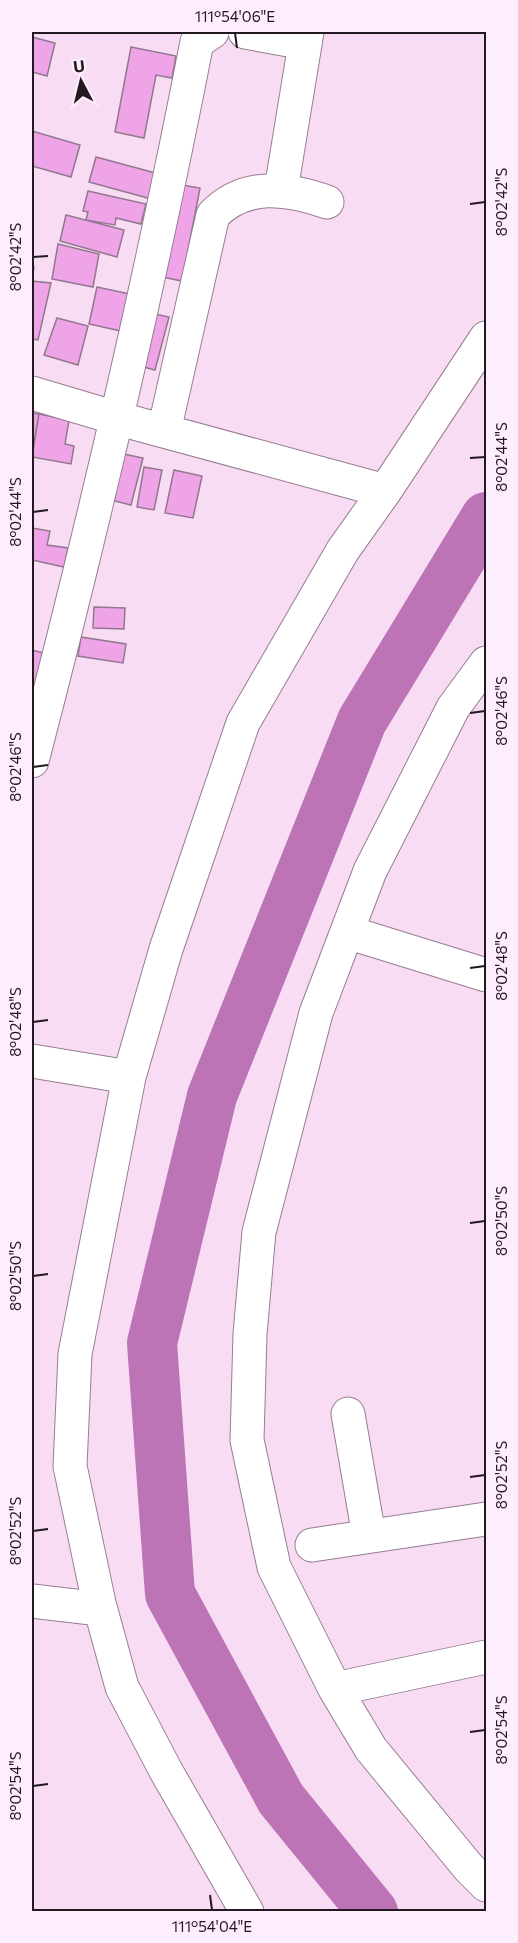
<svg xmlns="http://www.w3.org/2000/svg" width="518" height="1943" viewBox="0 0 518 1943" font-family="Commissioner,sans-serif">
	<style>
		.lines { fill: none; stroke-linecap: round; stroke-linejoin: round }
		.river { stroke: #bc74b6; stroke-width: 50 }
		.building { fill: #efa4e8; stroke: #91788e; stroke-width: 1.5 }
		.minor-casing { stroke: #967d93; stroke-width: 35 }
		.minor { stroke: #fff; stroke-width: 33 }
		.ticks { fill: none; stroke: #221821; stroke-width: 2 }
		.neatline { fill: none; stroke: #221821; stroke-width: 2 }
		.ticks-label { font-size: 15px; text-anchor: middle; fill: #221821 }
	</style>
	<rect width="100%" height="100%" fill="#f8dcf4"/>
	<g class="lines">
		<path class="river" d="M373,1912L281,1799L170,1594L152,1343L212,1096L362,721L486,517"/>
	</g>
	<path class="building" d="M32,37L55,43L47,76L32,72Z
		M131,47L176,56L172,78L156,75L144,138L115,132Z
		M32,131L80,145L71,177L32,166Z
		M96,157L163,175L155,200L89,182Z
		M176,184L200,188L182,281L157,276Z
		M88,191L146,204L141,224L116,218L115,225L86,220L88,212L83,211Z
		M66,215L124,230L117,257L60,241Z
		M58,244L99,254L93,287L52,279Z
		M32,267H34L32,281L51,283L38,340L32,339Z
		M97,287L130,294L121,331L89,324Z
		M146,312L169,317L155,370L132,364Z
		M57,318L88,326L78,365L44,355Z
		M32,413L39,414L33,448L32,447Z
		M39,414L69,420L65,444L74,446L71,464L32,457Z
		M119,453L143,458L131,505L107,499Z
		M144,467L162,470L154,510L137,507Z
		M174,470L202,476L193,518L165,513Z
		M32,528L50,531L47,545L68,548L64,567L32,560Z
		M94,607L125,608L124,629L93,628Z
		M81,637L126,644L123,663L78,656Z
		M32,650L51,655L43,690L32,687Z"/>
	<g class="lines">
		<defs>
			<path id="minor" d="M245,32L305,43
				M281,190L307,32
				M32,393L116,418L385,491
				M164,431L213,215C245,182 287,188 327,202
				M486,663L453,708L370,871L316,1013L259,1232L250,1334L247,1440L274,1567L335,1689L371,1749L469,1868L486,1885
				M32,761C94,523 150,283 197,42L212,32
				M347,932L486,975
				M32,1061L129,1077
				M348,1414L369,1536
				M312,1545L486,1519
				M32,1601L100,1609
				M335,1689L486,1657
				M247,1912L166,1771L122,1687L99,1603L70,1466L75,1354L129,1077L166,949L243,723L343,550L385,491L486,338"/>
		</defs>
		<use href="#minor" class="minor-casing"/>
		<use href="#minor" class="minor"/>
	</g>
	<path class="ticks" d="M235,33L237,48M470,204L485,202M33,257L48,256M470,458L485,457M33,512L48,510M470,713L485,711M33,767L48,765M470,968L485,966M33,1022L48,1020M470,1223L485,1221M33,1276L48,1274M470,1477L485,1475M33,1531L48,1529M470,1732L485,1730M33,1786L48,1784M210,1895L212,1910"/>
	<rect width="518" height="1943" fill="none" stroke="#feedfc" stroke-width="66"/>
	<g transform="translate(81 81) rotate(353)" stroke="#feedfc" stroke-width="4.5" paint-order="stroke">
	<path d="M0-4.5L10 22L0 15L-10 22Z" fill="#221821"/>
	<text y="-9" font-size="16" font-weight="bold" text-anchor="middle" fill="#221821">U</text>
	</g>
	<rect x="33" y="33" width="452" height="1877" class="neatline"/>
	<g class="ticks-label">
		<text x="235" y="22">111°54'06"E</text>
		<text transform="translate(502 202) rotate(-90)" y="5">8°02'42"S</text>
		<text transform="translate(16 257) rotate(-90)" y="5">8°02'42"S</text>
		<text transform="translate(502 457) rotate(-90)" y="5">8°02'44"S</text>
		<text transform="translate(16 512) rotate(-90)" y="5">8°02'44"S</text>
		<text transform="translate(502 711) rotate(-90)" y="5">8°02'46"S</text>
		<text transform="translate(16 767) rotate(-90)" y="5">8°02'46"S</text>
		<text transform="translate(502 966) rotate(-90)" y="5">8°02'48"S</text>
		<text transform="translate(16 1022) rotate(-90)" y="5">8°02'48"S</text>
		<text transform="translate(502 1221) rotate(-90)" y="5">8°02'50"S</text>
		<text transform="translate(16 1276) rotate(-90)" y="5">8°02'50"S</text>
		<text transform="translate(502 1475) rotate(-90)" y="5">8°02'52"S</text>
		<text transform="translate(16 1531) rotate(-90)" y="5">8°02'52"S</text>
		<text transform="translate(502 1730) rotate(-90)" y="5">8°02'54"S</text>
		<text transform="translate(16 1786) rotate(-90)" y="5">8°02'54"S</text>
		<text x="212" y="1932">111°54'04"E</text>
	</g>
</svg>
